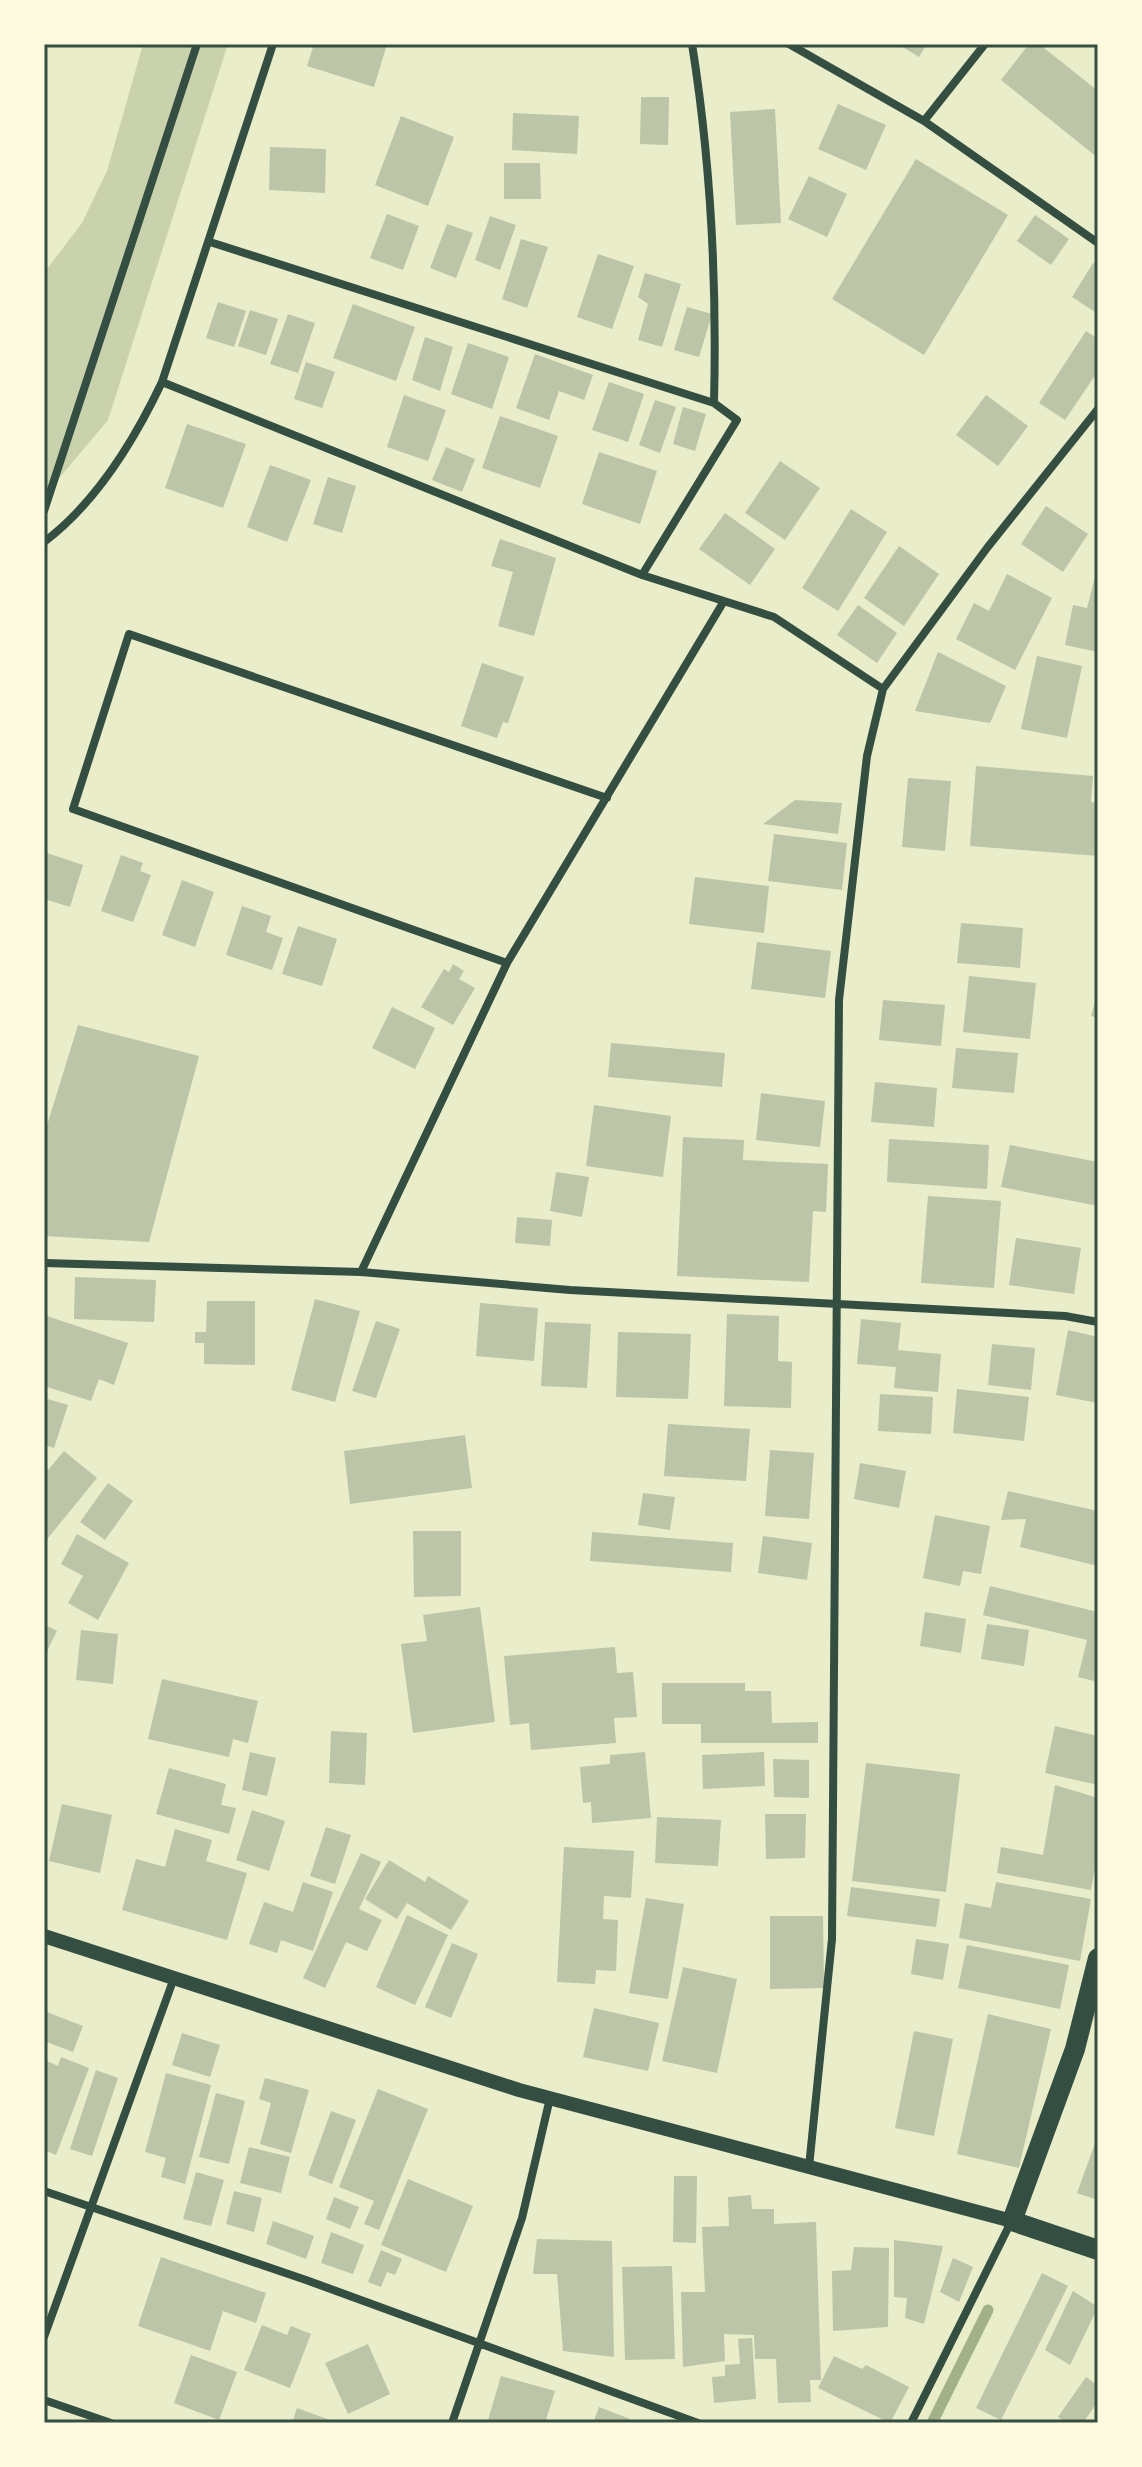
<svg xmlns="http://www.w3.org/2000/svg" width="1142" height="2467" viewBox="0 0 1142 2467" font-family="'IBM Plex Serif',serif">
	<style>
		.green { fill: #cad2ad }
		.lines { fill: none; stroke-linecap: round; stroke-linejoin: round }
		.stream { stroke: #a3b18a; stroke-width: 11 }
		.building { fill: #bcc5a7 }
		.minor { stroke: #344e41; stroke-width: 8 }
		.tertiary { stroke: #344e41; stroke-width: 14 }
		.primary { stroke: #344e41; stroke-width: 20 }
		.neatline { fill: none; stroke: #344e41; stroke-width: 3 }
	</style>
	<rect width="100%" height="100%" fill="#e9edc9"/>
	<path class="green" d="M143,44H228L108,420L44,496V273L82,223L107,171Z"/>
	<g class="lines">
		<path class="stream" d="M932,2423L988,2310"/>
	</g>
	<path class="building" d="M314,44H387L374,87L307,66Z
		M898,44H927L919,57Z
		M1029,44H1039L1098,91V158L1001,80Z
		M641,97H669L668,145L640,144Z
		M838,104L886,125L866,170L818,149Z
		M775,109L781,223L736,225L730,112Z
		M513,113L579,116L577,154L512,150Z
		M401,116L454,137L428,206L375,185Z
		M270,147L326,149L325,193L269,190Z
		M916,159L1008,215L924,355L832,299Z
		M504,163H540L541,199H504Z
		M809,176L847,194L827,237L788,219Z
		M387,214L419,226L403,270L370,258Z
		M1035,215L1069,239L1051,265L1017,241Z
		M490,216L516,225L500,270L475,260Z
		M447,224L473,233L456,278L430,268Z
		M521,239L548,247L527,308L502,299Z
		M598,254L634,266L612,329L577,317Z
		M1093,263L1098,265V314L1072,297Z
		M645,273L681,284L662,347L638,340L648,304L638,297Z
		M218,302L246,311L234,347L206,338Z
		M353,304L415,327L396,381L333,358Z
		M687,307L712,314L699,357L674,350Z
		M250,310L278,319L266,355L238,346Z
		M288,314L315,323L298,373L270,364Z
		M1086,331L1098,339V371L1065,420L1039,403Z
		M425,337L453,347L440,391L412,380Z
		M468,343L509,357L492,409L451,394Z
		M535,354L593,375L584,400L559,391L549,420L516,408Z
		M306,362L335,372L322,408L294,399Z
		M609,382L644,394L628,442L592,430Z
		M404,395L446,410L428,461L387,447Z
		M986,395L1028,426L998,466L956,435Z
		M655,400L676,407L660,453L639,445Z
		M683,407L706,414L695,451L673,444Z
		M500,416L558,436L540,488L482,468Z
		M187,424L246,444L223,508L165,488Z
		M446,447L475,459L462,492L432,480Z
		M599,452L657,471L640,524L582,504Z
		M780,461L820,488L785,540L745,513Z
		M270,465L311,480L287,542L247,527Z
		M328,477L356,486L342,533L313,524Z
		M1046,506L1088,534L1063,572L1021,544Z
		M851,509L887,532L838,611L802,588Z
		M725,513L775,549L750,585L699,549Z
		M500,539L556,558L534,636L498,626L513,572L491,566Z
		M899,546L939,574L904,626L864,598Z
		M1098,565V652L1065,645L1073,605L1087,608Z
		M1007,574L1052,598L1015,670L956,639L974,603L989,611Z
		M858,605L897,633L877,663L837,635Z
		M938,652L1006,686L990,723L915,711Z
		M1037,656L1082,666L1067,738L1021,729Z
		M482,663L524,677L508,723L503,722L497,738L461,726Z
		M976,766L1093,776L1091,802L1098,803V856L970,846Z
		M908,778L951,781L945,851L902,847Z
		M795,800L842,803L838,834L763,824Z
		M774,834L847,843L842,890L768,881Z
		M44,852L83,865L70,907L44,899Z
		M121,855L143,863L140,871L151,875L133,922L101,911Z
		M695,877L769,886L764,933L689,924Z
		M182,880L214,892L195,947L162,935Z
		M242,906L271,916L266,932L283,938L272,970L226,955Z
		M961,923L1023,928L1020,968L957,963Z
		M298,926L337,939L322,986L282,974Z
		M757,942L831,951L825,998L751,989Z
		M453,964L464,971L459,979L475,988L453,1025L421,1007L444,969L449,972Z
		M969,976L1036,983L1030,1039L963,1032Z
		M1098,991V1018L1091,1016Z
		M883,1000L945,1005L941,1046L879,1040Z
		M392,1007L435,1028L415,1069L372,1048Z
		M78,1025L199,1056L149,1242L44,1236V1135Z
		M611,1043L725,1053L722,1087L608,1077Z
		M956,1048L1018,1053L1014,1093L952,1088Z
		M875,1082L937,1088L934,1127L871,1122Z
		M761,1093L825,1101L820,1147L756,1140Z
		M594,1105L671,1116L663,1177L586,1166Z
		M683,1137L744,1140L743,1160L828,1164L826,1212L813,1211L809,1282L677,1276Z
		M889,1139L989,1145L987,1189L887,1182Z
		M1010,1145L1098,1162V1206L1001,1187Z
		M556,1172L589,1177L582,1217L550,1211Z
		M928,1196L1001,1201L994,1288L921,1283Z
		M517,1217L552,1220L550,1246L515,1243Z
		M1016,1238L1081,1248L1074,1294L1009,1285Z
		M75,1277L156,1280L154,1322L74,1319Z
		M315,1299L360,1311L335,1402L291,1390Z
		M207,1301H255V1365L204,1364V1343H195V1332H206Z
		M480,1303L538,1308L534,1361L476,1356Z
		M727,1314L779,1316L778,1361L792,1362L791,1408L724,1406Z
		M44,1315L128,1343L114,1385L99,1379L91,1401L44,1386Z
		M861,1319L901,1323L898,1350L941,1354L938,1392L894,1388L896,1367L857,1364Z
		M376,1321L400,1329L376,1398L352,1391Z
		M545,1322L591,1324L587,1388L541,1386Z
		M1068,1330L1098,1337V1403L1056,1395Z
		M618,1332L691,1334L688,1399L616,1397Z
		M992,1344L1035,1348L1031,1390L988,1385Z
		M957,1389L1029,1397L1024,1441L953,1433Z
		M880,1394L933,1397L931,1434L878,1431Z
		M44,1398L68,1405L54,1448L44,1445Z
		M668,1424L750,1429L746,1481L664,1476Z
		M465,1435L472,1488L350,1504L344,1451Z
		M770,1450L814,1453L809,1519L765,1516Z
		M64,1451L97,1478L44,1543V1467L48,1470Z
		M860,1463L906,1471L899,1508L854,1499Z
		M108,1483L133,1501L105,1540L80,1522Z
		M1008,1491L1098,1511V1566L1020,1547L1026,1519L1001,1520Z
		M643,1493L675,1497L670,1530L638,1525Z
		M935,1515L990,1526L981,1574L963,1571L960,1586L923,1578Z
		M413,1531H461V1596L414,1597Z
		M592,1532L733,1543L731,1572L590,1561Z
		M77,1534L129,1563L98,1620L68,1603L83,1576L61,1564Z
		M763,1536L812,1543L807,1580L758,1573Z
		M990,1586L1098,1612V1682L1078,1677L1087,1640L983,1615Z
		M480,1607L495,1722L413,1733L401,1644L427,1641L423,1615Z
		M925,1612L966,1619L961,1653L920,1646Z
		M44,1624L57,1631L44,1657Z
		M987,1624L1029,1630L1024,1666L981,1659Z
		M81,1630L118,1634L113,1684L76,1680Z
		M615,1647L617,1673L633,1672L637,1717L614,1718L616,1743L531,1750L529,1723L510,1725L504,1656Z
		M162,1679L258,1701L248,1743L233,1739L229,1757L148,1739Z
		M662,1683H745V1691H771L772,1723L818,1722V1743H701V1724H662Z
		M1055,1726L1098,1736V1785L1045,1773Z
		M331,1731L367,1733L365,1785L329,1783Z
		M250,1752L276,1758L267,1796L242,1790Z
		M645,1752L651,1818L592,1823L591,1802L583,1803L580,1767L610,1764V1755Z
		M764,1752L765,1786L703,1789L702,1755Z
		M773,1759L809,1760V1798L774,1797Z
		M866,1763L960,1774L946,1892L852,1881Z
		M169,1768L226,1784L221,1805L236,1808L229,1834L156,1814Z
		M1055,1785L1098,1798V1851L1091,1890L997,1873L1001,1847L1043,1855Z
		M62,1804L112,1815L100,1873L49,1861Z
		M252,1810L285,1821L269,1871L236,1860Z
		M765,1814H806L805,1858L766,1859Z
		M657,1817L721,1820L718,1866L655,1863Z
		M326,1827L351,1835L335,1884L310,1876Z
		M175,1829L212,1840L206,1861L247,1873L227,1940L122,1910L136,1859L165,1867Z
		M564,1847L634,1851L631,1898L604,1896L603,1919L618,1920L616,1971L596,1970L595,1984L557,1982Z
		M361,1853L381,1862L359,1909L382,1920L367,1951L346,1942L325,1988L303,1978Z
		M389,1860L425,1882L428,1876L469,1901L451,1930L407,1903L397,1919L365,1899Z
		M303,1882L333,1892L313,1951L281,1940L277,1953L249,1944L264,1902L293,1912Z
		M996,1882L1091,1899L1080,1961L959,1938L965,1903L991,1908Z
		M851,1887L940,1899L936,1927L847,1916Z
		M646,1898L684,1904L668,1999L629,1993Z
		M407,1915L448,1935L415,2005L376,1987Z
		M770,1916H823L824,1988L770,1989Z
		M916,1939L949,1944L943,1980L911,1974Z
		M452,1943L478,1954L451,2018L425,2007Z
		M967,1945L1069,1965L1060,2009L958,1988Z
		M683,1967L737,1979L717,2073L662,2061Z
		M594,2008L659,2023L648,2071L583,2057Z
		M44,2011L83,2026L73,2052L44,2041Z
		M988,2014L1051,2029L1019,2168L957,2154Z
		M914,2031L953,2039L934,2136L895,2128Z
		M182,2033L220,2045L210,2077L172,2065Z
		M61,2057L89,2068L56,2155L44,2150V2070L47,2061L58,2066Z
		M96,2070L118,2078L92,2156L70,2149Z
		M166,2073L211,2085L185,2184L161,2177L166,2158L145,2152Z
		M265,2078L309,2090L291,2153L260,2144L271,2103L259,2099Z
		M378,2089L428,2109L379,2230L364,2224L374,2201L339,2187Z
		M216,2093L245,2101L229,2164L199,2157Z
		M331,2111L356,2120L332,2184L308,2175Z
		M1098,2135V2200L1077,2193Z
		M249,2147L290,2157L281,2193L240,2183Z
		M196,2172L224,2180L211,2226L183,2219Z
		M674,2176H697L696,2243L673,2242Z
		M408,2179L473,2206L446,2272L381,2245Z
		M234,2191L262,2198L254,2232L226,2224Z
		M751,2195L752,2209H774V2224L816,2222L821,2380H810L811,2402L778,2403L776,2359H755L754,2335L724,2334L725,2361L683,2367L681,2292H705L702,2227L729,2226L728,2197Z
		M334,2197L359,2207L350,2229L326,2219Z
		M273,2221L314,2236L306,2259L266,2244Z
		M331,2232L364,2245L353,2274L321,2263Z
		M537,2239L612,2241L614,2357L563,2351L557,2274H533Z
		M894,2240L943,2246L924,2324L905,2318L907,2298L894,2297Z
		M854,2247L889,2248L888,2327L833,2331L832,2271L851,2270Z
		M381,2250L402,2259L395,2275L387,2272L381,2287L368,2282Z
		M161,2257L266,2293L256,2323L223,2311L210,2351L138,2326Z
		M953,2258L973,2267L959,2302L940,2292Z
		M672,2266L675,2359L625,2360L622,2267Z
		M1042,2273L1068,2286L1001,2420L976,2408Z
		M1073,2291L1098,2307L1070,2365L1045,2350Z
		M262,2325L287,2335L291,2326L311,2334L290,2388L244,2370Z
		M752,2338L756,2399L714,2403L712,2377L725,2376V2365L740,2364L738,2339Z
		M368,2344L390,2394L348,2414L325,2363Z
		M191,2355L237,2372L219,2420L174,2403Z
		M834,2356L862,2369L866,2365L909,2387L890,2423L818,2388Z
		M501,2376L555,2391L545,2423L488,2420Z
		M1086,2377L1098,2386V2401L1083,2423H1066L1058,2417Z
		M599,2407L630,2419L629,2423H593Z
		M297,2408L330,2420L329,2423H292Z"/>
	<g class="lines">
		<path class="minor" d="M692,44C711,163 717,282 714,403
			M789,44L924,121L1098,243
			M924,121L985,44
			M210,242L714,403L737,420L642,575
			M162,382L642,575L774,617L883,689
			M44,511L197,44
			M44,542C96,503 134,441 162,382L273,44
			M507,963L73,809L129,634L607,798
			M44,1263L361,1272L570,1290L1065,1316L1098,1322
			M361,1272L507,963L724,601
			M809,2167L832,1939L839,1000L867,756L883,689L987,548L1098,409
			M44,2191L306,2280L698,2423
			M44,2337L174,1978
			M44,2400L111,2423
			M452,2423L522,2218L550,2098
			M911,2423L1011,2222"/>
		<path class="tertiary" d="M44,1936L519,2090L1012,2221"/>
		<path class="primary" d="M1098,1958L1075,2049L1012,2221L1098,2250"/>
	</g>
	<rect width="1142" height="2467" fill="none" stroke="#fefae0" stroke-width="92"/>
	<rect x="46" y="46" width="1050" height="2375" class="neatline"/>
</svg>
